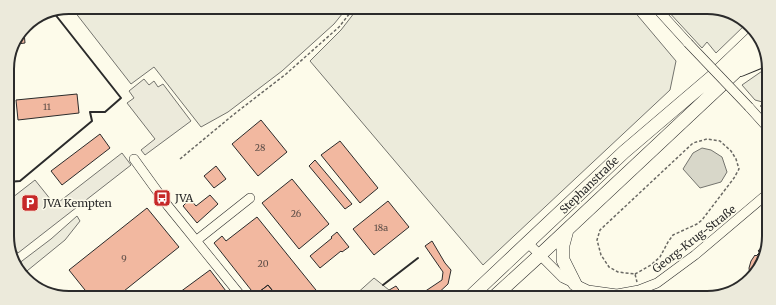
<svg xmlns="http://www.w3.org/2000/svg" width="776" height="305" viewBox="0 0 776 305" font-family="Merriweather,serif">
	<style>
		.green { fill: #ecebdb; stroke: #74746e }
		.parking { fill: #eceadb; stroke: #74746e }
		.water { fill: #d8d7c9; stroke: #74746e }
		.building { fill: #f2b8a0; stroke: #2b2b2b }
		.lines { fill: none; stroke-linecap: round; stroke-linejoin: round }
		.street-casing { stroke: #2b2b2b; stroke-width: 10 }
		.primary-casing { stroke: #2b2b2b; stroke-width: 14 }
		.highway-casing { stroke: #2b2b2b; stroke-width: 18 }
		.path { stroke: #6a6964; stroke-width: 1.5; stroke-dasharray: 3 2; stroke-linecap: butt }
		.street { stroke: #fdfbea; stroke-width: 9 }
		.primary { stroke: #fdfbea; stroke-width: 13 }
		.highway { stroke: #fdfbea; stroke-width: 16 }
		.street-bridge-casing { stroke: #2b2b2b; stroke-width: 10; stroke-linecap: butt }
		.street-bridge { stroke: #fdfbea; stroke-width: 9 }
		.wall { stroke: #2b2b2b; stroke-width: 2 }
		.labels { text-anchor: middle; stroke-width: 3; stroke-linejoin: round; paint-order: stroke }
		.number-label { font-size: 9px; fill: #5d4e48 }
		.street-label { font-size: 11px; fill: #2b2b2b; stroke: #fdfbea }
		.poi-label { font-size: 11px; fill: #2b2b2b; stroke: #fdfbea; text-anchor: start }
		.rim { fill: none; stroke: #2b2b2b; stroke-width: 2 }
	</style>
	<rect width="100%" height="100%" fill="#fdfbea"/>
	<path class="green" d="M71,7L347,8L334,24L282,71L228,112L201,127L154,67L131,84Z
		M358,8L633,10L676,61L670,90L483,265L310,61L341,30Z
		M667,10H727L746,24L716,53L707,42L702,48Z
		M768,67V104L766,103L755,100L742,85Z
		M77,216L80,221L65,240L22,275L14,259L18,264L51,239Z"/>
	<path class="parking" d="M144,79L149,85L154,81L158,87L163,84L191,121L145,155L141,150L155,139L127,103L134,98L129,91Z
		M122,153L131,165L18,253L8,240V201L35,180L55,205Z
		M374,278L389,290L379,296H354Z"/>
	<path class="water" d="M702,148L711,150L722,157L727,172L721,182L700,188L683,169L693,153Z"/>
	<path class="building" d="M24,32L25,43L17,44Z
		M9,61H11L14,90L7,91V65Z
		M77,94L79,113L18,120L16,100Z
		M261,120L287,152L258,176L232,144Z
		M100,134L110,148L62,185L51,171Z
		M340,141L378,188L360,203L321,155Z
		M315,160L352,204L345,209L309,166Z
		M216,166L226,179L214,188L204,176Z
		M292,179L329,224L299,249L262,203Z
		M210,195L218,204L197,223L183,206L190,199L196,206Z
		M388,201L409,227L374,255L353,229Z
		M147,208L179,247L119,295H89L69,270Z
		M257,217L320,295L319,296H277L268,285L255,295L214,243L222,236L226,241Z
		M337,232L349,247L342,252L341,251L320,268L310,256L332,238L331,237Z
		M432,241L445,263L451,270L448,284L434,297L416,296V293L419,291L424,292L442,280L443,272L425,246Z
		M766,242V256L750,277L749,268L751,261L755,255L756,256L760,252L758,251Z
		M210,270L229,295H176Z
		M268,285L275,294L273,296H256L255,295Z
		M396,286L401,293L405,296H379Z"/>
	<g class="lines">
		<defs>
			<path id="street" d="M658,10L688,43
				M749,107L767,127
				M134,159L168,206L241,296
				M197,240L250,198
				M528,243L563,278L588,290L617,294L639,290L657,283L695,255L766,195"/>
			<path id="primary" d="M567,230L563,245V260L575,284
				M470,297L624,152L712,77L756,35
				M494,297L540,255L762,47"/>
			<path id="highway" d="M740,68L767,57"/>
		</defs>
		<use href="#street" class="street-casing"/>
		<use href="#primary" class="primary-casing"/>
		<use href="#highway" class="highway-casing"/>
		<path class="path" d="M760,106H762L768,112
			M180,159L233,115L286,74L339,27L354,8
			M635,274L651,265L660,257L668,242L673,235L697,224L702,220L734,178L739,169L736,159L731,151L720,141L707,139L693,143L600,230L597,240L601,255L609,267L618,272L635,274L637,282"/>
		<use href="#street" class="street"/>
		<use href="#primary" class="primary"/>
		<use href="#highway" class="highway"/>
		<defs>
			<path id="street-bridge" d="M688,43L749,107"/>
		</defs>
		<use href="#street-bridge" class="street-bridge-casing"/>
		<use href="#street-bridge" class="street-bridge"/>
		<path class="wall" d="M8,182L20,181L92,121L90,112H105L121,98L54,13
			M383,285L418,258"/>
	</g>
	<defs>
		<symbol id="bus-square" viewBox="-11 -11 22 22"><rect x="-9" y="-9" width="18" height="18" rx="4" fill="#c62828" stroke="#fdfbea"/><path d="M-5-6H5V4H4V6H2V4H-2V6H-4V4H-5ZM-3.5-4V0h7V-4ZM-3.5 1.2v1.5H-2V1.2ZM2 1.2v1.5H3.5V1.2Z" fill="#fff"/></symbol>
		<symbol id="parking-square" viewBox="-11 -11 22 22"><rect x="-9" y="-9" width="18" height="18" rx="4" fill="#c62828" stroke="#fdfbea"/><path d="M-3.5-5.5H1a3.5 3.5 0 0 1 0 7H-1V5.5H-3.5ZM-1-3.4V-.6H.8a1.4 1.4 0 0 0 0-2.8Z" fill="#fff"/></symbol>
	</defs>
	<g fill-rule="evenodd">
		<use href="#bus-square" x="152" y="188" width="20" height="20"/>
		<use href="#parking-square" x="20" y="193" width="20" height="20"/>
	</g>
	<g class="labels">
		<g class="number-label">
			<text x="47" y="110">11</text>
			<text x="260" y="151">28</text>
			<text x="296" y="217">26</text>
			<text x="381" y="231">18a</text>
			<text x="124" y="262">9</text>
			<text x="263" y="267">20</text>
		</g>
		<g class="street-label">
			<text transform="translate(589 185) rotate(-44)" y="4">Stephanstraße</text>
			<text transform="translate(694 239) rotate(-38)" y="4">Georg-Krug-Straße</text>
		</g>
		<g class="poi-label">
			<text x="175" y="202">JVA</text>
			<text x="43" y="207">JVA Kempten</text>
		</g>
	</g>
	<path d="M0 0H776V305H0ZM69 14H707A55 55 0 0 1 762 69V236A55 55 0 0 1 707 291H69A55 55 0 0 1 14 236V69A55 55 0 0 1 69 14Z" fill="#eceadb" fill-rule="evenodd"/>
	<path class="rim" d="M69 14H707A55 55 0 0 1 762 69V236A55 55 0 0 1 707 291H69A55 55 0 0 1 14 236V69A55 55 0 0 1 69 14Z"/>
</svg>
